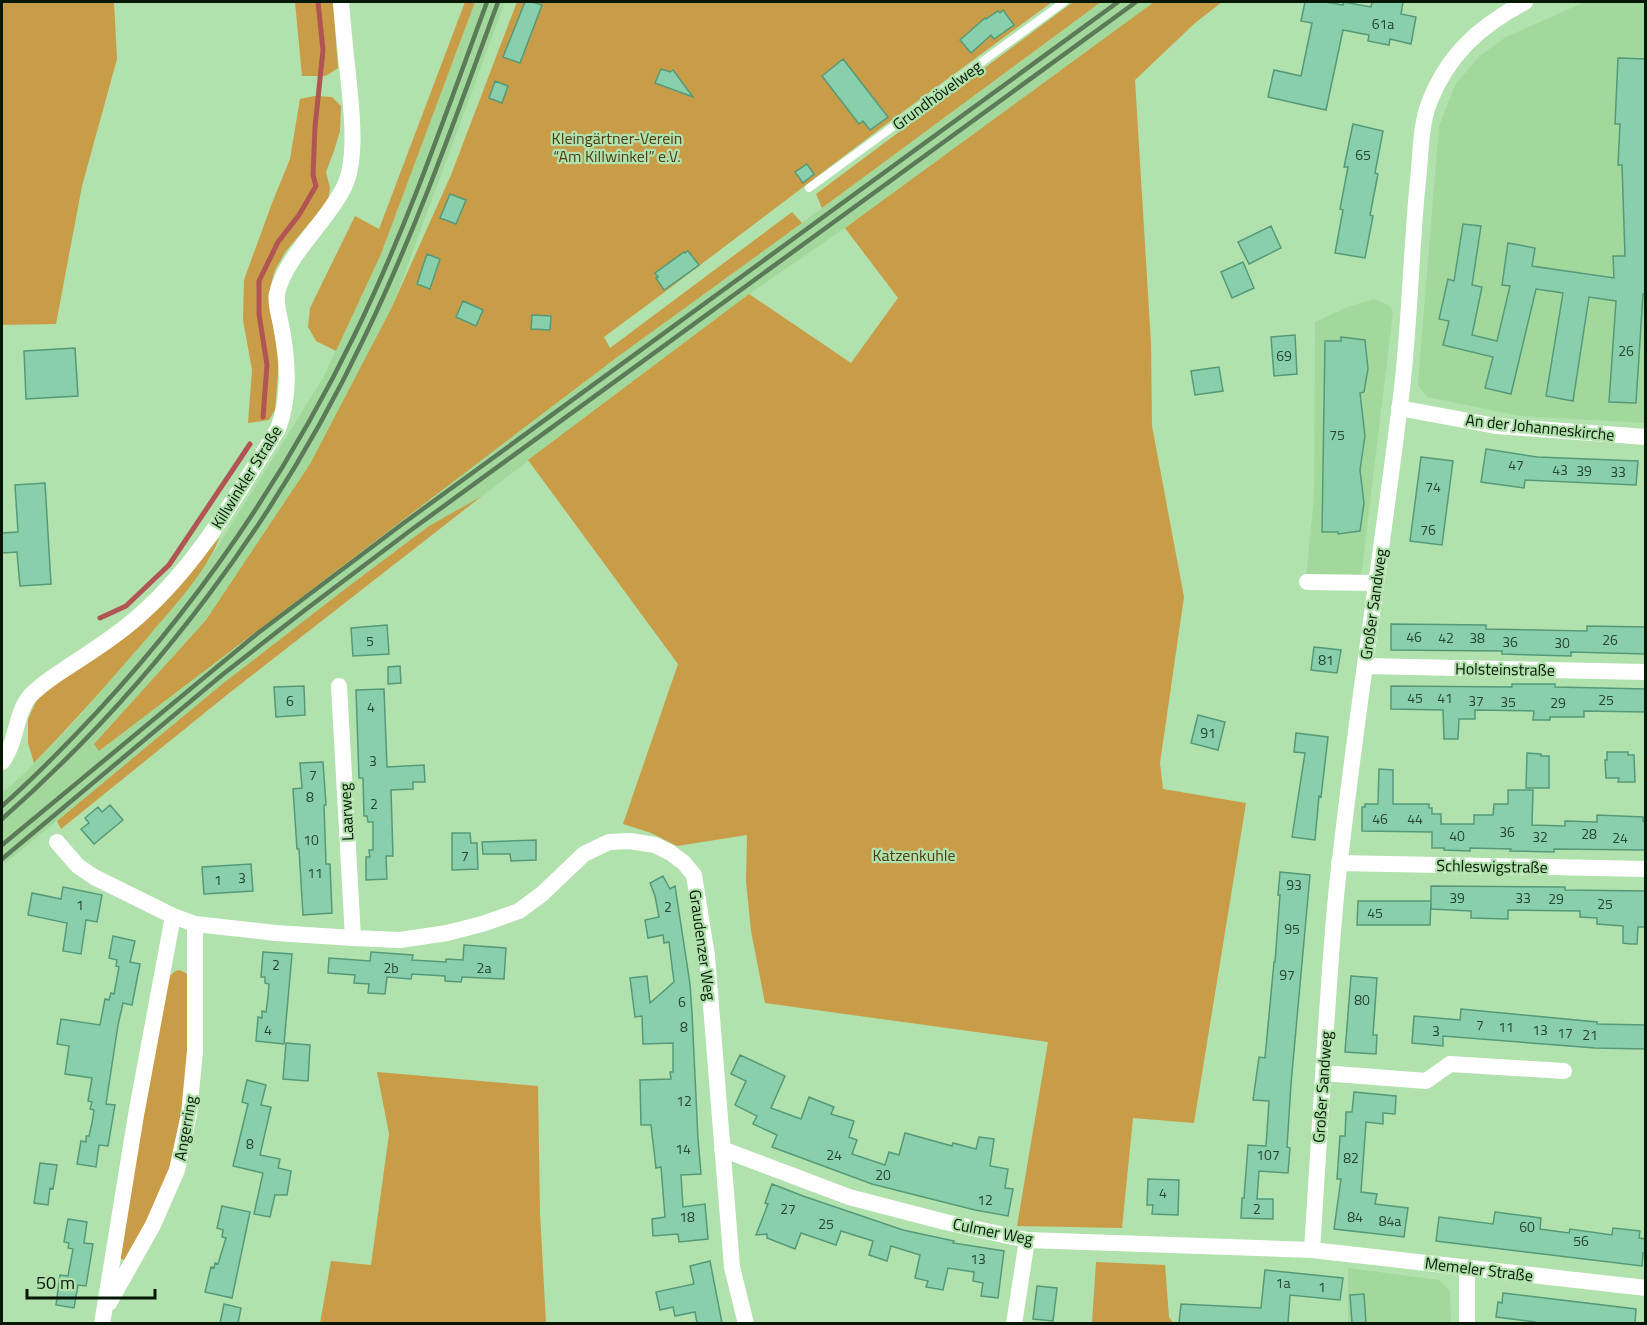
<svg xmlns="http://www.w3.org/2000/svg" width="1647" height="1325" viewBox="0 0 1647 1325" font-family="'Titillium Web',sans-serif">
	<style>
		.built { fill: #a3d89d }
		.green { fill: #c99d47 }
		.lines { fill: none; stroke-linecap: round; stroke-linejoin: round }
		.stream { stroke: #b15554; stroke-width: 5 }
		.building { fill: #89cfac; stroke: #549a79; stroke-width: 1.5 }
		.lane { stroke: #fff; stroke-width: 8 }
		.street { stroke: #fff; stroke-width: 16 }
		.rail { stroke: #5b7b58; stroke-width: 4.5 }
		.labels { text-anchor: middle; stroke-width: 4.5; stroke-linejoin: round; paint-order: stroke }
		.number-label { font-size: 14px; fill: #27452f }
		.street-label { font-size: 16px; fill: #061705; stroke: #b1e1ac }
		.park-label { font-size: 16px; fill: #4f3c15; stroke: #b1e1ac }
	</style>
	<rect width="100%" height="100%" fill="#b1e1ac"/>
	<path class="built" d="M475,2H505L391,310L310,464L206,620L94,744L99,751L616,358L822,208L1101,2H1154L845,228L749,294L482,496L429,526L349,586L221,685L2,866V793L22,776L78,718L178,602L213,554L323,378L381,254Z
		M1585,2H1645V423L1520,416L1427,397L1418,385L1419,370L1439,126L1456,83L1481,55L1506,37Z
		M1374,299L1390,306L1393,312L1361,578H1306L1314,498L1315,322L1345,308Z
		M1348,1268L1439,1280L1450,1291L1451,1323L1348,1324Z"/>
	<path class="green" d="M2,2H114L117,59L82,186L56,324L2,325Z
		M295,2H333L338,68L326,76H302Z
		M465,2H475L381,254L336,351L316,341L308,327L310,308L355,216L379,229Z
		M517,2H1052L885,125L658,297L604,337L610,348L792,212L802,223L616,358L99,751L94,744L206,620L310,464L391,309L451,175Z
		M1073,2H1101L822,208L816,194Z
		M1154,2H1222L1195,23L1135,80L1151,343L1152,426L1184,597L1160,763L1163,789L1246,803L1194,1123L1133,1118L1122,1228L1017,1226L1048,1042L765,1003L751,931L746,881L747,835L677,846L651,833L623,824L678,664L528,460L749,294L851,363L898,298L845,228Z
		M314,96L332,97L341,106L340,131L334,151L326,172L330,188L328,201L286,251L275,270L268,296L279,362L275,410L269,420L248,423L252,370L243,320L244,280L272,203L290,159L300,99Z
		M482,496L228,694L61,829L57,821L221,685L349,586L429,526Z
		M220,537C204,575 174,606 148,637C111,680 74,722 34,763L28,743V719L39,695L163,604Z
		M180,970L187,974L191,1038L183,1115L175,1151L162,1192L130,1256L124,1260L121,1259L119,1256L168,977L176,971Z
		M377,1072L538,1086L540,1213L546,1323H320L331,1261L371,1265L389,1134Z
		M1096,1262L1165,1265L1169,1317L1173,1323H1092Z"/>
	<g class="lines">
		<path class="stream" d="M263,417L267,365L259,314V281L278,242L299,215L316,186L313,175L315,127L323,50L318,2
			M100,618L126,606L169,565L250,444"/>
	</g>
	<path class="building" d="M525,2H532L542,5L520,63L503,57Z
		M1305,2H1325L1343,5L1344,2L1371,7L1372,2H1403L1401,14L1416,17L1411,44L1390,39L1389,45L1368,41L1369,35L1343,30L1326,110L1268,97L1274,70L1301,76L1312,23L1301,21Z
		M1003,10L1014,25L994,39L991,35L971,53L960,40L985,18L986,19L998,11L1000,13Z
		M1618,58L1646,59V294H1643L1636,403L1609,402L1616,301L1589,297L1573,401L1546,396L1563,293L1536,289L1511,394L1485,388L1493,357L1443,345L1449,321L1439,319L1448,279L1454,281L1463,224L1481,226L1472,285L1482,287L1472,335L1497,341L1510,286L1502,285L1508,243L1535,248L1532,266L1614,278L1613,256H1625L1622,165H1618L1620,124H1615Z
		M843,59L888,117L870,130L863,121L859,124L822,76Z
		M661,69L670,72L673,70L693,97L655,83Z
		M495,81L508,86L502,103L489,98Z
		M1353,124L1383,131L1375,173L1378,174L1370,215L1373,216L1365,258L1335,253L1343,210L1340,209L1348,167H1344Z
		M807,164L814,174L803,183L795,172Z
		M450,194L466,200L456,224L440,218Z
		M1271,226L1281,248L1249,264L1238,242Z
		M688,251L699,265L664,290L656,278L658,277L655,273L684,252L685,253Z
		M427,254L440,259L430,289L417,284Z
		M1243,262L1254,288L1232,298L1221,272Z
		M463,301L483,310L476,326L456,317Z
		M532,315L551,316L550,330L531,329Z
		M1295,335L1297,374L1274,376L1271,337Z
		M1341,337L1365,340L1368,369L1364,392L1360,393L1365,436L1360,470L1364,503L1360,531L1338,534V532H1322L1325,341H1341Z
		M75,348L78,396L26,399L24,351Z
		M1219,367L1223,391L1195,395L1191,371Z
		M1486,449L1537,457L1638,461L1636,485L1525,480L1524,488L1481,482Z
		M1421,457L1453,461L1442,545L1410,541Z
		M45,483L51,584L20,586L17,552L2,553V533L18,532L15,485Z
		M1391,624L1486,625V629L1587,631V626L1646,627V654L1571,652V656L1502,654V651L1391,650Z
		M387,625L389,654L353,656L351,628Z
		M1314,647L1341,650L1337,673L1311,670Z
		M400,666L401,683L388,684V667Z
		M1512,684H1555V687L1646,689V712L1584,711V717H1550V720H1533L1534,711L1475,710V719H1459L1458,739H1444L1443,710L1391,709V686L1512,687Z
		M304,686L305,715L276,717L274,687Z
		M384,689L387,767L424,765L425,782H413V789L391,790L393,856H386L387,879L366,880V857H370L369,850H373V822H368L367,816H364L363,778H359L356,690Z
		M1198,715L1225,722L1218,750L1191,743Z
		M1296,733L1328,737L1321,797L1319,796L1315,840L1292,837L1305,753L1294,752Z
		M1607,752H1628V755H1634L1635,782H1618L1619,778H1606L1605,760H1607Z
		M1527,753L1541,754V756H1549V788H1526Z
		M323,762L326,805H324L326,864H330L332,913L303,915L299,849H297L293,789L302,788L300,763Z
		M1379,769L1393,770V804H1429V808H1432V814H1441V824H1474V815H1493L1494,804H1508V790H1533L1532,825L1565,826V821L1597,822V815L1643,817V821L1646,823V850L1554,849V852L1510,851L1511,849L1470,848V851L1444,850V848H1432V832L1362,831V807H1365V804H1378Z
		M110,805L123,820L94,844L81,829L89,823L85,818L98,807L102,812Z
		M452,833H470L471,843H477L478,869L452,870Z
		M536,840V860L511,861L510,854H483L482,842Z
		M251,864L253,891L204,894L202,867Z
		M1280,872L1310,875L1291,1084L1287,1147L1290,1148L1288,1173L1259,1171L1257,1199H1273V1219L1241,1218L1242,1198H1244L1248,1145L1266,1146L1269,1101L1253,1100L1259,1057L1265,1058L1274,962H1275L1280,895H1278Z
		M663,876L670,889L675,886L690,984L692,1013L698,1139L701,1174L681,1175L683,1207L705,1204L708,1239L679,1242L678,1234L653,1236L652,1219L665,1217L661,1167L656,1168L651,1125H641L640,1080L671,1079L670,1072H673V1043L643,1044L642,1016L635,1017L630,978L647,976L650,1003L674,982L669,942L664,943L663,935L648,938L645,920L659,917L655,896L650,883Z
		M1431,886L1565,887V890L1646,891V927H1638L1637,944H1630L1623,943V926L1597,924V918L1580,917V911L1508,910V919L1471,918V911L1431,909Z
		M63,887L102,895L97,922L86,920L81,954L63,951L67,923L28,915L32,893L61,899Z
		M1358,901H1431L1430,925H1357Z
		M113,936L135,941L130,962L140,964L132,1005L123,1003L118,1025L106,1104L115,1105L108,1146L99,1145L96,1167L77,1164L81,1141L86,1142V1136H89L92,1123L94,1110L90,1109L92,1102L88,1101L92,1078L65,1074L69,1046L57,1044L61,1019L100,1025L105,999L109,1000L111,993L114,994L119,967L116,966L117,960L109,958Z
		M464,945L506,948L504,979L462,977L461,982L445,981V976L412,974L411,979L387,977L385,994L368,993L369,984L354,983L355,975L328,973L329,958L370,961L371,952L413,955L412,960L446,962V959L463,960Z
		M263,952L292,954L284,1044L256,1041L258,1017L262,1018V1011L266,1012L268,997L269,984L265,983V977H261Z
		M1351,976L1377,978L1373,1035H1377L1376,1054L1345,1052Z
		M1461,1009L1597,1022V1024L1646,1025V1049L1595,1048L1443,1036V1046L1412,1043L1414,1016L1460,1020Z
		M286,1043L310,1045L308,1081L283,1079Z
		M740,1055L785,1076L771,1108L801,1119L809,1097L834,1107L831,1114L854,1121L849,1137L857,1140L852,1154L885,1165L889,1152L899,1155L905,1133L952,1146L953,1143L976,1149L979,1137L994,1139L990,1166L1008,1169L1005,1188L1013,1189L1008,1216L975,1210L872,1184L772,1147L777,1135L753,1124L757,1116L735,1105L746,1081L731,1074Z
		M247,1080L266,1085L261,1105L271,1107L260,1155L280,1159L278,1168L291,1171L287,1195H275L270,1217L254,1214L263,1173L233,1166L248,1104L242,1102Z
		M1354,1092L1396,1096L1395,1114L1383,1113V1124L1366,1122L1361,1192L1377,1194L1375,1204L1408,1208L1404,1237L1334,1229L1341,1179H1337L1340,1136H1345L1346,1112H1352Z
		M40,1163L57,1165L53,1189L50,1188L48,1205L34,1203Z
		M1148,1179L1179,1180L1178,1215L1152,1214L1153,1205H1147Z
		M772,1184L803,1196L903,1230L954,1241L953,1243L1004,1251L998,1298L981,1296L983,1283L973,1281L974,1272L948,1268L943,1290L926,1287L928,1281L915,1278L920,1255L891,1246L887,1261L869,1255L873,1241L841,1231L836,1245L801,1233L795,1249L767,1238V1234L756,1235L768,1204L765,1203Z
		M222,1206L250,1212L232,1298L205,1292L211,1267L214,1268L215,1263L218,1264L226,1238L222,1237L223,1230L217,1228Z
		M1495,1212L1541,1218L1540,1229L1569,1233L1570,1229L1612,1235L1613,1228L1640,1231L1639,1238L1646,1239V1253H1643L1642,1266L1436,1241L1439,1217L1493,1224Z
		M68,1219L87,1222L84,1243L93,1244L86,1286L78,1285L74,1308L56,1305L60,1275L68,1276L73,1249L68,1248L69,1243L64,1242Z
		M710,1261L722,1323H697L695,1312L675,1316L673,1307L660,1310L656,1292L694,1284L690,1266Z
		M1265,1270L1343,1278L1340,1300L1290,1295L1288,1323H1179L1181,1304L1261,1308Z
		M1037,1286L1057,1288L1053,1321L1033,1319Z
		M1503,1293L1636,1309L1635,1323H1535V1322L1496,1317L1498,1302L1502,1303Z
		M1364,1294L1366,1323H1352L1350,1295Z
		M224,1304L241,1308L238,1323H220Z"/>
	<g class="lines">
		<path class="lane" d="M809,188L1064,2"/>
		<path class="street" d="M1399,408L1496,426L1646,437
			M1307,582L1376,583
			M1365,666L1646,672
			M339,686L353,938
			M2,762C17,743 15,713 30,696C43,682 59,673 74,663C97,648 120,633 140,615C199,563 237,494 278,429C290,397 288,364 282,330C280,317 274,303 278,290C287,256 325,223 342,191C359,162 351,107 348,74C345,50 343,26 341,2
			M57,842L78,866L94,877L173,916L195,924L276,933L353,938L400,940L447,933L482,924L519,911L542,894L584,854L609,842L630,841L655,845L671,853L684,863L694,875L707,956L732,1267L746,1324
			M1339,863L1646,869
			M1323,1073L1426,1081L1450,1064L1564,1071
			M722,1149L849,1197L945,1222L1027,1240L1312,1250L1646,1288
			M1312,1250C1317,1176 1321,1102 1326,1028C1330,972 1333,915 1340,860C1358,702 1383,545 1402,388C1410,319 1411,249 1418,180C1421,155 1420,127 1429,103C1448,54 1480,26 1525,2
			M1467,1268V1324
			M109,1303L153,1225L177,1170L189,1114L195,1051V924
			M102,1324L136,1115L173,916
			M1014,1324L1027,1240"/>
		<path class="rail" d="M2,806C35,777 67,744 97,712C201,600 288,472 355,334C407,227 446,113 487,2
			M2,819C153,686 279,518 365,336C417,228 457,114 498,2
			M2,845L258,633L405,522L1118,2
			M2,859L222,675L305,610L411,530L1136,2"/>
	</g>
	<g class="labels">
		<g class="number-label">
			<text x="1383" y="29">61a</text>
			<text x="1363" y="160">65</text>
			<text x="1626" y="356">26</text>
			<text x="1284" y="361">69</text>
			<text x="1337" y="440">75</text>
			<text x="1516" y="470">47</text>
			<text x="1560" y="475">43</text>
			<text x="1584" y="476">39</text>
			<text x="1618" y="477">33</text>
			<text x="1433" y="492">74</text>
			<text x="1428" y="535">76</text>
			<text x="1414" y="642">46</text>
			<text x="1446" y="643">42</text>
			<text x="1477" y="643">38</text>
			<text x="1610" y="645">26</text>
			<text x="370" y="646">5</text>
			<text x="1510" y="647">36</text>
			<text x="1562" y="648">30</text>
			<text x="1326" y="665">81</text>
			<text x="1415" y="703">45</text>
			<text x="1445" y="703">41</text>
			<text x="1606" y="705">25</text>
			<text x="290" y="706">6</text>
			<text x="1476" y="706">37</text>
			<text x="1508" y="707">35</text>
			<text x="1558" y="708">29</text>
			<text x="371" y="712">4</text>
			<text x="1208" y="738">91</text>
			<text x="373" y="766">3</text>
			<text x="313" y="780">7</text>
			<text x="310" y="802">8</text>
			<text x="374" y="809">2</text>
			<text x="1380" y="824">46</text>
			<text x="1415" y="824">44</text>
			<text x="1507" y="837">36</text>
			<text x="1589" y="839">28</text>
			<text x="1457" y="841">40</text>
			<text x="1540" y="842">32</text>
			<text x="1620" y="843">24</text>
			<text x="311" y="845">10</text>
			<text x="465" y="861">7</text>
			<text x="315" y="878">11</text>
			<text x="242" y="883">3</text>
			<text x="218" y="885">1</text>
			<text x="1294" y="890">93</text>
			<text x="1457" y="903">39</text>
			<text x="1523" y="903">33</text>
			<text x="1556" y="904">29</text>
			<text x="1605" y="909">25</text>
			<text x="80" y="910">1</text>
			<text x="668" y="912">2</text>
			<text x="1375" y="918">45</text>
			<text x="1292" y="934">95</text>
			<text x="276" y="970">2</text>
			<text x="391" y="973">2b</text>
			<text x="484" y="973">2a</text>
			<text x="1287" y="980">97</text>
			<text x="1362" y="1005">80</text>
			<text x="682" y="1007">6</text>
			<text x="1480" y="1030">7</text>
			<text x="684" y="1032">8</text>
			<text x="1506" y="1032">11</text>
			<text x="268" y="1035">4</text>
			<text x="1540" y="1035">13</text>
			<text x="1436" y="1036">3</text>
			<text x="1565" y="1038">17</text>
			<text x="1590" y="1040">21</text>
			<text x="684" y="1106">12</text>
			<text x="250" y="1149">8</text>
			<text x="683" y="1154">14</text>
			<text x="834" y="1160">24</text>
			<text x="1268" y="1160">107</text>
			<text x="1351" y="1163">82</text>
			<text x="883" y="1180">20</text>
			<text x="1163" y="1198">4</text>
			<text x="985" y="1205">12</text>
			<text x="788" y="1214">27</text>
			<text x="1257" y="1214">2</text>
			<text x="687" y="1222">18</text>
			<text x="1355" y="1222">84</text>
			<text x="1390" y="1226">84a</text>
			<text x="826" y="1229">25</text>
			<text x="1527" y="1232">60</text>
			<text x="1581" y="1246">56</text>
			<text x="978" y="1264">13</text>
			<text x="1283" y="1288">1a</text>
			<text x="1322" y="1292">1</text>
		</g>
		<g class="street-label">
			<text transform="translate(937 95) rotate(-36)" y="6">Grundhövelweg</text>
			<text transform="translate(1540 427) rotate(6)" y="6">An der Johanneskirche</text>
			<text transform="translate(246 477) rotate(-58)" y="6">Killwinkler Straße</text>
			<text transform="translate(1373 604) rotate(-82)" y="6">Großer Sandweg</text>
			<text transform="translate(1505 669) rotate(1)" y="6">Holsteinstraße</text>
			<text transform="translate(346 812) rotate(-93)" y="6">Laarweg</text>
			<text transform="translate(1492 866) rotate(1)" y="6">Schleswigstraße</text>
			<text transform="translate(703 945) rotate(82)" y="6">Graudenzer Weg</text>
			<text transform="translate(1322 1087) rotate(-86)" y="6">Großer Sandweg</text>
			<text transform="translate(185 1128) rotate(-80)" y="6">Angerring</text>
			<text transform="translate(993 1231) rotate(11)" y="6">Culmer Weg</text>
			<text transform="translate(1479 1269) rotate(7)" y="6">Memeler Straße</text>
		</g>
		<g class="park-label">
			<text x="617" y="144">Kleingärtner-Verein<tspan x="617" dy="18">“Am Killwinkel” e.V.</tspan></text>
			<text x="914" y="861">Katzenkuhle</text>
		</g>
	</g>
	<rect width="1647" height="1325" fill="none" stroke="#061705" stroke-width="6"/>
	<path d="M27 1289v9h128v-9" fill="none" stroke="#061705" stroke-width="3"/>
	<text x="36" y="1289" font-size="18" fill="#061705" stroke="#b1e1ac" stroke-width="4.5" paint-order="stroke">50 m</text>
</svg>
